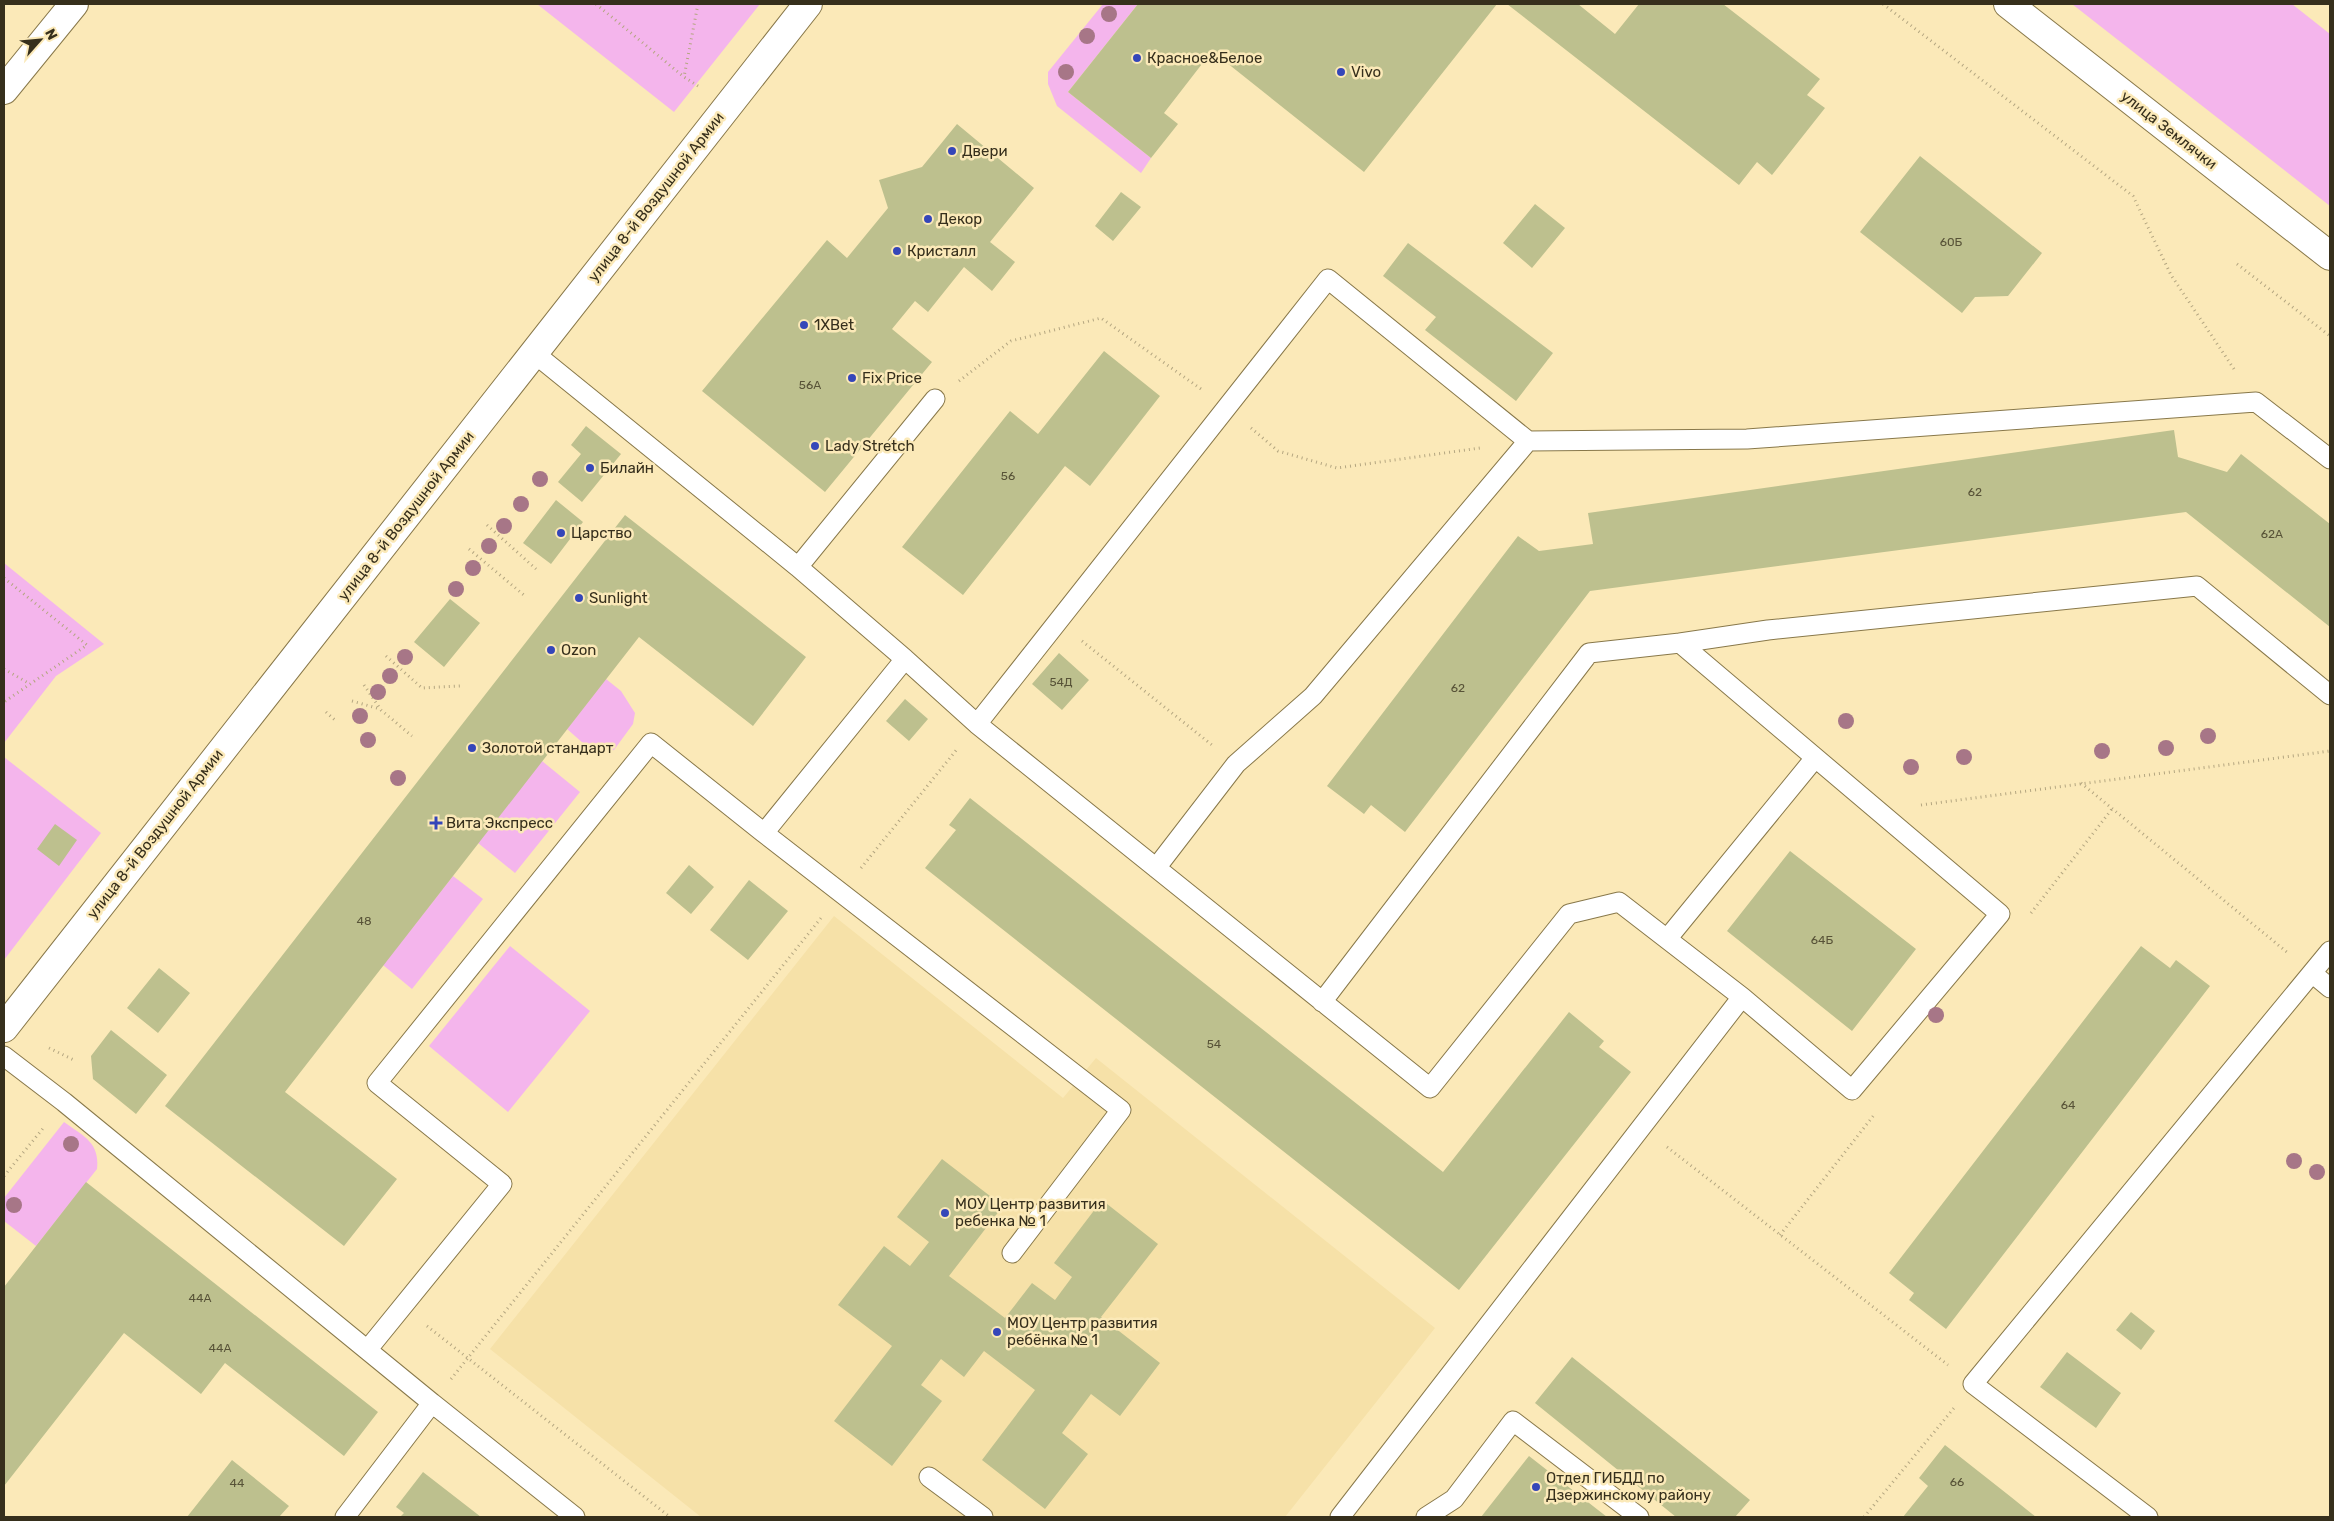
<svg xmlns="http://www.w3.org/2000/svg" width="2334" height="1521" viewBox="0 0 2334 1521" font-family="Rubik,sans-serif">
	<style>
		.built { fill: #f6e1a8 }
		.green { fill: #f4b5ec }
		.building { fill: #bdc08e }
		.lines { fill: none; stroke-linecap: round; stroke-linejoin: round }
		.lane-casing { stroke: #88784a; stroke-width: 21 }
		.secondary-casing { stroke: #88784a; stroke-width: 30 }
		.path { stroke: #b4a680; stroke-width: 3; stroke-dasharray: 1 4; stroke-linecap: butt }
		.lane { stroke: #fff; stroke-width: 19 }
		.secondary { stroke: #fff; stroke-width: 28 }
		.tree { fill: #a77687 }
		.poi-dot { fill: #3546b9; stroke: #fbe9b8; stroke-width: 2 }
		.labels { text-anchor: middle; stroke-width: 5; stroke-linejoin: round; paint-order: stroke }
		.number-label { font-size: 12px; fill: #585338 }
		.poi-label { font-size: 15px; fill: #362f1c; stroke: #fbe9b8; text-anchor: start }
		.street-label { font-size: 15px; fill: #362f1c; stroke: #fbe9b8 }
	</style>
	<rect width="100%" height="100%" fill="#fbe9b8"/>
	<path class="built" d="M834,916L1063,1098L1096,1058L1435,1328L1285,1517H701L490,1349Z"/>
	<path class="green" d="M537,4H760L674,112Z
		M1103,4H1138L1068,92L1151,158L1141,173L1057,106L1048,84V72Z
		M2072,4H2292L2330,34V206Z
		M4,563L104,644L56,676L4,743Z
		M606,679L621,691L635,713L633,724L614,750L603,753L592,751L567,729Z
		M4,757L101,833L4,960Z
		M542,761L580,792L515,873L478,843Z
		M453,876L483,899L412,989L383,965Z
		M510,946L590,1011L508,1112L429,1046Z
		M64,1122C83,1136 100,1142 97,1169L36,1246L4,1221V1198Z"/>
	<path class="building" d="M1138,4H1497L1364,172L1212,51L1164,113L1178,124L1151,158L1068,92Z
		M1507,4H1578L1615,34L1639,4H1723L1820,79L1807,95L1825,108L1772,175L1757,162L1739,185Z
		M957,124L1034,188L990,242L1015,262L992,291L964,267L928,312L915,301L892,329L932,362L825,492L702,391L827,240L847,258L888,208L879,180L922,167Z
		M1920,156L2042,253L2008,296L1975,297L1962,313L1860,232Z
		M1121,192L1141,207L1113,241L1095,226Z
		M1535,204L1565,228L1532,268L1503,243Z
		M1408,243L1553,353L1516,401L1425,330L1436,317L1383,276Z
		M1104,351L1160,396L1090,486L1065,466L963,595L902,547L1010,411L1038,434Z
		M586,426L621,454L582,502L558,482L581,454L571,445Z
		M2174,430L2178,457L2227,472L2241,454L2330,524V627L2186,512L1590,591L1405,832L1371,805L1364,814L1327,786L1518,536L1539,551L1593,544L1588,513Z
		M556,500L583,522L551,564L523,543Z
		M625,515L806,657L753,726L639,637L285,1092L397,1179L344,1246L165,1106Z
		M450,599L480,623L444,667L414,642Z
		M1059,653L1089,680L1062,710L1032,684Z
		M905,699L928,719L909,741L886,721Z
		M970,798L1443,1172L1569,1012L1604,1041L1599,1047L1631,1072L1459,1290L925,868L956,830L949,825Z
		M55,824L77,840L59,866L37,849Z
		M1790,851L1916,949L1852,1031L1727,931Z
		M689,865L714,887L691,914L666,893Z
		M749,880L788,911L748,960L710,930Z
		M2141,946L2170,968L2176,960L2210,986L1946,1329L1909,1300L1914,1293L1889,1273Z
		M159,968L190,993L158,1033L127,1008Z
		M111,1030L167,1075L136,1114L93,1079L91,1056Z
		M942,1159L1003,1206L949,1276L1005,1318L1032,1283L1055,1300L1072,1277L1054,1263L1102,1200L1158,1244L1101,1317L1160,1363L1120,1416L1091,1394L1062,1433L1088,1454L1045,1509L982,1460L1035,1390L984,1351L964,1377L941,1359L921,1385L942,1401L892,1466L834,1421L892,1346L838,1305L884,1246L910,1266L929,1242L897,1217Z
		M86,1182L378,1412L344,1456L225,1363L201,1394L124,1333L4,1486V1287Z
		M2131,1312L2155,1331L2141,1350L2116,1330Z
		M2067,1352L2121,1393L2096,1428L2040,1387Z
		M1572,1357L1750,1500L1735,1517H1676L1535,1403Z
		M1945,1445L2011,1497L2036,1517H1903L1928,1486L1919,1478Z
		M1529,1456L1607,1517H1481Z
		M232,1460L289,1506L279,1517H187Z
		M423,1472L481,1517H400L404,1513L396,1507Z"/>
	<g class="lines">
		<defs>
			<path id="lane" d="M798,567L935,399
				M905,659L977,724L1430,1088L1569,914L1619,902L1742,997L1852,1090L2000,914L1680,643L1768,630L2197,586L2330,695
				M977,724L1328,279L1528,441
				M764,833L1121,1110L1012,1253
				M1156,868L1236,764L1313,696L1528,441L1747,439L2256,402L2330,459
				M1667,939L1815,758
				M2312,973L2330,988
				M1322,1002L1589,653L1680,643
				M4,1056L64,1102L432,1403L345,1517
				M368,1349L502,1184L377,1083L651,743L764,833L905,659L798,567L534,353
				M432,1403L575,1517
				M929,1477L983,1517
				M1340,1517L1742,997
				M1426,1517L1454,1499L1513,1421L1639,1517
				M2148,1517L1973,1384L2330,951"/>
			<path id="secondary" d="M2008,4L2330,256
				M4,90L74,4
				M4,1028L808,4"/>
		</defs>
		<use href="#lane" class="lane-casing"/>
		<use href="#secondary" class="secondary-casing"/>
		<path class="path" d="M596,4L684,77
			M1883,4L2133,196L2171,275L2236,372
			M698,86L684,77L698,4
			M2237,264L2330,336
			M959,381L1011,341L1101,318L1201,389
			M1251,428L1278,451L1337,468L1480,448
			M487,525L536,569
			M469,549L525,596
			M4,578L87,645L4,702
			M1082,641L1212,745
			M386,656L422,688L460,686
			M4,669L30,684
			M364,685L381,710L412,736
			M352,701L380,709
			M326,712L336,721
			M2081,783L2288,953
			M1921,805L2330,751
			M861,868L958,748
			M2031,913L2112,809
			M49,1048L76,1061
			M1667,1147L1948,1365
			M4,1176L45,1126
			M1780,1235L1874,1115
			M427,1326L670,1517
			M451,1379L821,918
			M1864,1517L1954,1408"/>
		<use href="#lane" class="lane"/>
		<use href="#secondary" class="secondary"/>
	</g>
	<g class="tree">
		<circle cx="1109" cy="14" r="8"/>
		<circle cx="1087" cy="36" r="8"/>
		<circle cx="1066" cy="72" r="8"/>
		<circle cx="540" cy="479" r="8"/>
		<circle cx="521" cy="504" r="8"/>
		<circle cx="504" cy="526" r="8"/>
		<circle cx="489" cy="546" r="8"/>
		<circle cx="473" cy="568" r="8"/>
		<circle cx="456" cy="589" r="8"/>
		<circle cx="405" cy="657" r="8"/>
		<circle cx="390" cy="676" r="8"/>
		<circle cx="378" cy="692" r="8"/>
		<circle cx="360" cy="716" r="8"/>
		<circle cx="1846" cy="721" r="8"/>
		<circle cx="2208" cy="736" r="8"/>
		<circle cx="368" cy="740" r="8"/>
		<circle cx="2166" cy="748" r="8"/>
		<circle cx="2102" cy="751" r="8"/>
		<circle cx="1964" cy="757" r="8"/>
		<circle cx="1911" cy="767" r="8"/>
		<circle cx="398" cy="778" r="8"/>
		<circle cx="1936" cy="1015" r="8"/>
		<circle cx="71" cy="1144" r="8"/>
		<circle cx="2294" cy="1161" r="8"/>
		<circle cx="2317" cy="1172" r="8"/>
		<circle cx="14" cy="1205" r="8"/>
	</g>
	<g class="poi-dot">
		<circle cx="1137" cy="58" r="5"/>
		<circle cx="1341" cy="72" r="5"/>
		<circle cx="952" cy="151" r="5"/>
		<circle cx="928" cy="219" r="5"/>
		<circle cx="897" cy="251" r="5"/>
		<circle cx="804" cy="325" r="5"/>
		<circle cx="852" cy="378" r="5"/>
		<circle cx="815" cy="446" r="5"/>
		<circle cx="590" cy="468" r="5"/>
		<circle cx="561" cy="533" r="5"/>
		<circle cx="579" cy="598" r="5"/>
		<circle cx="551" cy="650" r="5"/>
		<circle cx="472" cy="748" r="5"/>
		<path d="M433.5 815.5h5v5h5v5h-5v5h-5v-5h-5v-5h5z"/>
		<circle cx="945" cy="1213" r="5"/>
		<circle cx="997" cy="1332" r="5"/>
		<circle cx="1536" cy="1487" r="5"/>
	</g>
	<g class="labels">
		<g class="number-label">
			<text x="1951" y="246">60Б</text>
			<text x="810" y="389">56А</text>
			<text x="1008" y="480">56</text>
			<text x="1975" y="496">62</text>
			<text x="2272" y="538">62А</text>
			<text x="1061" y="686">54Д</text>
			<text x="1458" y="692">62</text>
			<text x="364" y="925">48</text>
			<text x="1822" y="944">64Б</text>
			<text x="1214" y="1048">54</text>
			<text x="2068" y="1109">64</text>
			<text x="200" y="1302">44А</text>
			<text x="220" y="1352">44А</text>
			<text x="1957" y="1486">66</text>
			<text x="237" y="1487">44</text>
		</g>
		<g class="poi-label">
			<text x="1147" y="63">Красное&amp;Белое</text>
			<text x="1351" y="77">Vivo</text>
			<text x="962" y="156">Двери</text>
			<text x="938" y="224">Декор</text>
			<text x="907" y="256">Кристалл</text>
			<text x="814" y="330">1XBet</text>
			<text x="862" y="383">Fix Price</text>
			<text x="825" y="451">Lady Stretch</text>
			<text x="600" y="473">Билайн</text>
			<text x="571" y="538">Царство</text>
			<text x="589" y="603">Sunlight</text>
			<text x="561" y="655">Ozon</text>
			<text x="482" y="753">Золотой стандарт</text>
			<text x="446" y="828">Вита Экспресс</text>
			<text x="955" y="1209">МОУ Центр развития<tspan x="955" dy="17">ребенка № 1</tspan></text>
			<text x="1007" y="1328">МОУ Центр развития<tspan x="1007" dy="17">ребёнка № 1</tspan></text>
			<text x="1546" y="1483">Отдел ГИБДД по<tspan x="1546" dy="17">Дзержинскому району</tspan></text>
		</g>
		<g class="street-label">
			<text transform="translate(2169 130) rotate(38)" y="5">улица Землячки</text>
			<text transform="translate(656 197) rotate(-52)" y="5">улица 8-й Воздушной Армии</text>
			<text transform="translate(406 516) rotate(-52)" y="5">улица 8-й Воздушной Армии</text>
			<text transform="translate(155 834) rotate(-52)" y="5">улица 8-й Воздушной Армии</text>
		</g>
	</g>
	<rect width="2334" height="1521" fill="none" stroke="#362f1c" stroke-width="10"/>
	<g transform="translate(40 40) rotate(63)" stroke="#fbe9b8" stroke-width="4" paint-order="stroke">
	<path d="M0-4L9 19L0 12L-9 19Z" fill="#362f1c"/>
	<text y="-8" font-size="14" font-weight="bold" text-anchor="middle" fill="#362f1c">N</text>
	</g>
</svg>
